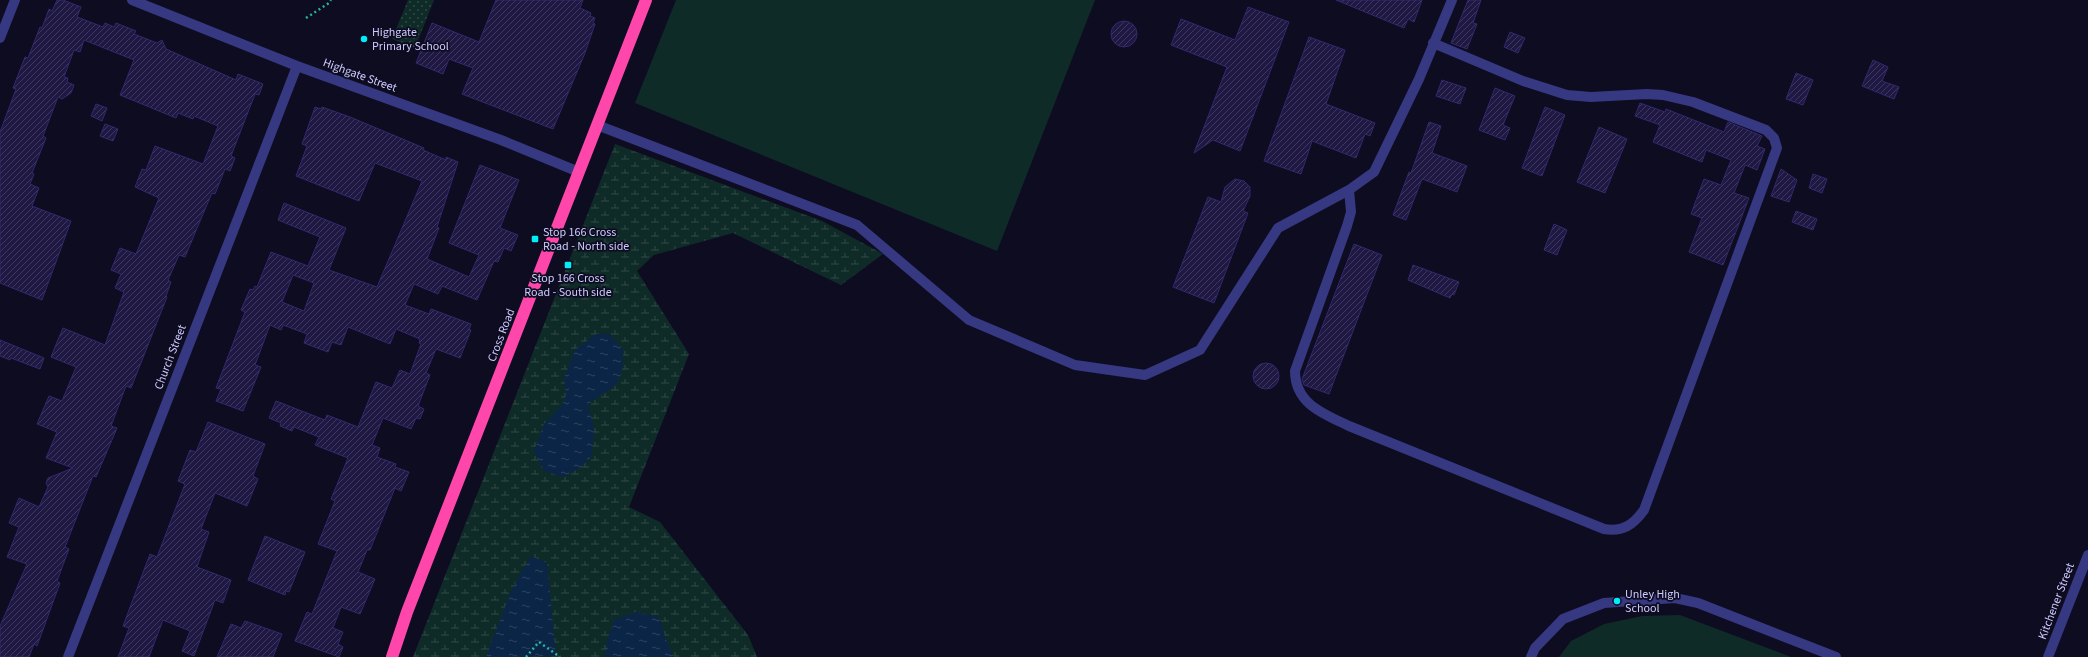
<svg xmlns="http://www.w3.org/2000/svg" width="2088" height="657" viewBox="0 0 2088 657" font-family="'Source Sans 3',sans-serif">
	<style>
		.grass { fill: #0f2b28 }
		.wetland { fill: url(#wetland-marsh) }
		.park { fill: url(#park-dots) }
		.water { fill: url(#water-ripples) }
		.building { fill: url(#building-hatch); stroke: #32296f; fill-rule: evenodd }
		.lines { fill: none; stroke-linecap: round; stroke-linejoin: round }
		.path { stroke: #2ab4a3; stroke-width: 2.5; stroke-dasharray: 2 3; stroke-linecap: butt }
		.minor { stroke: #363881; stroke-width: 10 }
		.highway { stroke: #ff47ab; stroke-width: 12 }
		.poi-dot { fill: #00eef7; stroke: #0e0c21; stroke-width: 1.5 }
		.labels { text-anchor: middle; stroke-width: 3.5; stroke-linejoin: round; paint-order: stroke }
		.poi-label { font-size: 12px; fill: #ceccff; stroke: #0e0c21; text-anchor: start }
		.street-label { font-size: 12px; fill: #ceccff; stroke: #0e0c21 }
	</style>
	<defs>
		<pattern id="wetland-marsh" width="20" height="14" patternUnits="userSpaceOnUse"><rect width="20" height="14" fill="#0f2b28"/><path d="M1 5h8M5 5V1M11 12h8M15 12V8" fill="none" stroke="#314948"/></pattern>
		<pattern id="park-dots" width="8" height="8" patternUnits="userSpaceOnUse"><rect width="8" height="8" fill="#0f2b28"/><path d="M2 2h.1M6 6h.1" fill="none" stroke="#314948" stroke-width="1.8" stroke-linecap="round"/></pattern>
		<pattern id="water-ripples" width="26" height="14" patternUnits="userSpaceOnUse"><rect width="26" height="14" fill="#0b2546"/><path d="M2 4q2-2 4 0t4 0M15 11q2-2 4 0t4 0" fill="none" stroke="#2d4362"/></pattern>
		<pattern id="building-hatch" width="6" height="6" patternUnits="userSpaceOnUse"><rect width="6" height="6" fill="#1e1842"/><path d="M-1 1l2-2M0 6l6-6M5 7l2-2" fill="none" stroke="#3e385e"/></pattern>
	</defs>
	<rect width="100%" height="100%" fill="#0e0c21"/>
	<path class="grass" d="M676,0H1095L997,251L635,103Z
		M1680,615L1791,657H1559L1571,641L1604,624L1642,616Z"/>
	<path class="wetland" d="M615,144L822,221L883,254L841,285L733,233L654,255L637,271L689,354L629,507L660,522L748,635L757,657H413Z"/>
	<path class="park" d="M408,0H434L415,48L392,39Z"/>
	<path class="water" d="M596,334H609L623,349C623,361 624,378 613,387C605,393 596,397 588,405L594,428L592,456L580,468L563,477L544,471L534,451L544,424L562,405L566,395L564,378L575,350Z
		M531,556L547,563L556,656L486,657L511,591Z
		M636,612L659,617L666,640L674,657H605L607,640L615,619Z"/>
	<path class="building" d="M57,0H63L81,7L77,17L103,27L105,23L114,27L116,23L136,31L134,34L157,43L162,40L166,49L236,80L238,74L263,84L259,95L255,94L231,156L235,158L230,171L225,169L215,194L212,193L203,214L185,257L179,255L168,280L171,282L166,296L167,297L131,388L126,386L111,426L117,428L96,477L93,476L65,547L69,549L57,581L60,583L37,646L34,644L29,657H0V626L27,564L7,557L19,527L9,523L19,498L39,507L48,487L46,483L48,478L73,468L46,458L57,432L37,424L49,396L62,401L76,367L51,357L57,342L63,328L105,345L124,292L115,288L121,274L111,270L120,248L136,254L159,198L135,187L142,169L146,170L155,146L203,164L218,126L194,116L193,119L178,113L176,118L120,95L134,60L84,40L80,52L74,50L64,77L68,78L67,82L74,85L71,93L62,99L58,97L43,136L46,138L32,173L34,174L30,184L39,188L32,206L71,221L42,300L0,283V132L16,89L13,88L25,57L28,58L40,27L42,28L49,9L52,11Z
		M496,0H583L580,8L591,13L590,16L595,18L593,23L595,24L585,53L553,129L462,94L473,68L449,59L443,74L416,63L432,23L479,42Z
		M1336,0H1422L1414,22L1408,19L1404,28Z
		M1468,0H1481L1473,23L1477,24L1467,49L1451,43Z
		M1248,7L1289,22L1240,151L1213,140L1194,153L1227,67L1171,45L1181,19L1235,40Z
		M1111 34a13 13 0 1 1 26 0a13 13 0 1 1-26 0Z
		M1510,32L1525,38L1518,53L1504,47Z
		M1309,37L1345,50L1326,104L1375,123L1370,136L1365,134L1356,158L1312,141L1301,174L1264,161Z
		M1873,60L1888,67L1882,81L1899,87L1894,99L1862,86Z
		M1796,73L1813,80L1803,105L1786,99Z
		M1442,80L1466,88L1460,104L1436,96Z
		M1495,88L1515,96L1503,125L1510,128L1505,140L1479,130Z
		M1640,103L1665,112L1666,109L1724,132L1728,122L1762,136L1757,146L1765,149L1757,170L1745,165L1734,193L1749,198L1723,265L1689,252L1702,218L1691,214L1704,179L1721,185L1731,160L1706,150L1702,162L1653,142L1660,125L1635,116Z
		M96,104L107,108L102,121L91,116Z
		M315,107L321,109L322,107L350,117L424,148L423,150L446,160V157L458,162L437,227L439,228L427,259L469,277L479,255L449,243L480,165L519,180L500,228L518,235L511,251L504,248L498,262L494,261L477,300L442,286L438,294L414,284L405,305L429,314L431,309L471,324L469,330H471L460,358L436,349L426,373L430,375L418,406L424,409L420,419L416,418L411,429L383,418L372,445L380,448L377,457L396,464L395,467L409,472L401,491L395,488L370,550H367L358,572L375,579L360,614L341,607L333,628L343,632L338,644L343,647L339,657L295,641L307,612L312,614L337,551L318,544L335,501L331,499L348,458L315,445L319,437L294,427L292,431L280,426L281,423L269,418L276,401L325,420L327,415L358,427L376,382L392,388L400,370L410,374L421,344L419,343L420,339L396,329L390,344L348,327L341,345L332,342L328,352L304,343L307,334L283,325L281,330L270,325L255,365L261,367L243,411L216,401L221,389L216,388L245,312L241,310L250,289L253,290L255,286L257,287L271,252L308,266L320,237L278,220L284,203L346,228L329,270L377,287L422,181L375,163L359,201L296,176L307,146L302,144ZM293,275L314,283L304,311L282,302Z
		M1545,107L1565,115L1542,176L1522,168Z
		M1429,122L1441,126L1432,153L1467,166L1457,192L1422,179L1406,220L1393,215L1409,172L1411,173Z
		M105,124L118,129L113,141L100,136Z
		M1599,127L1627,139L1605,193L1577,182Z
		M1781,169L1797,180L1789,202L1771,196Z
		M1813,174L1827,179L1822,193L1809,188Z
		M1235,179L1244,181L1250,187V196L1243,211L1248,213L1214,303L1173,287L1208,197L1221,202L1225,187Z
		M1796,211L1817,219L1813,230L1792,222Z
		M1554,224L1567,230L1557,255L1544,250Z
		M1354,244L1382,255L1329,394L1304,385L1302,379Z
		M1413,265L1459,282L1454,295L1452,294L1450,298L1408,280Z
		M0,340L44,358L40,369L11,358L10,360L0,356Z
		M1253 376a13 13 0 1 1 26 0a13 13 0 1 1-26 0Z
		M208,422L265,444L253,476L258,479L247,506L215,493L201,529L209,532L197,567L231,580L223,603L215,600L194,656L182,651L190,631L163,620L149,657H118L129,628L123,626L150,554L157,557L185,484L178,481L190,450L196,452Z
		M265,536L305,552L289,592L286,591L285,595L248,580Z
		M245,621L282,634L273,657H217L231,624L241,628Z"/>
	<g class="lines">
		<path class="path" d="M306,18L329,3L331,0
			M526,657L539,642L560,657"/>
		<path class="minor" d="M132,0L297,66L501,140L579,172
			M0,38L15,0
			M597,125L857,225L969,320L1075,365L1145,375L1200,350L1278,228L1349,190L1374,172L1419,79L1452,0
			M1349,190L1351,212L1347,226L1295,371C1295,404 1324,414 1349,426L1604,529C1623,532 1633,525 1644,510L1777,148L1774,138L1766,130L1693,102L1663,95L1647,94L1591,97L1567,95L1523,81L1433,43
			M68,657L297,66
			M1531,657L1535,648L1563,619L1604,603L1675,598L1698,603L1836,657
			M2048,657L2088,555"/>
		<path class="highway" d="M392,657L407,612L646,0"/>
	</g>
	<g class="poi-dot">
		<circle cx="364" cy="39" r="4"/>
		<rect x="531" y="235" width="8" height="8" rx="2"/>
		<rect x="564" y="261" width="8" height="8" rx="2"/>
		<circle cx="1617" cy="601" r="4"/>
	</g>
	<g class="labels">
		<g class="poi-label">
			<text x="372" y="36">Highgate<tspan x="372" dy="14">Primary School</tspan></text>
			<text x="543" y="236">Stop 166 Cross<tspan x="543" dy="14">Road - North side</tspan></text>
			<text x="568" y="282" text-anchor="middle">Stop 166 Cross<tspan x="568" dy="14">Road - South side</tspan></text>
			<text x="1625" y="598">Unley High<tspan x="1625" dy="14">School</tspan></text>
		</g>
		<g class="street-label">
			<text transform="translate(360 75) rotate(20)" y="4">Highgate Street</text>
			<text transform="translate(501 335) rotate(-69)" y="4">Cross Road</text>
			<text transform="translate(170 357) rotate(-69)" y="4">Church Street</text>
			<text transform="translate(2056 601) rotate(-69)" y="4">Kitchener Street</text>
		</g>
	</g>
</svg>
